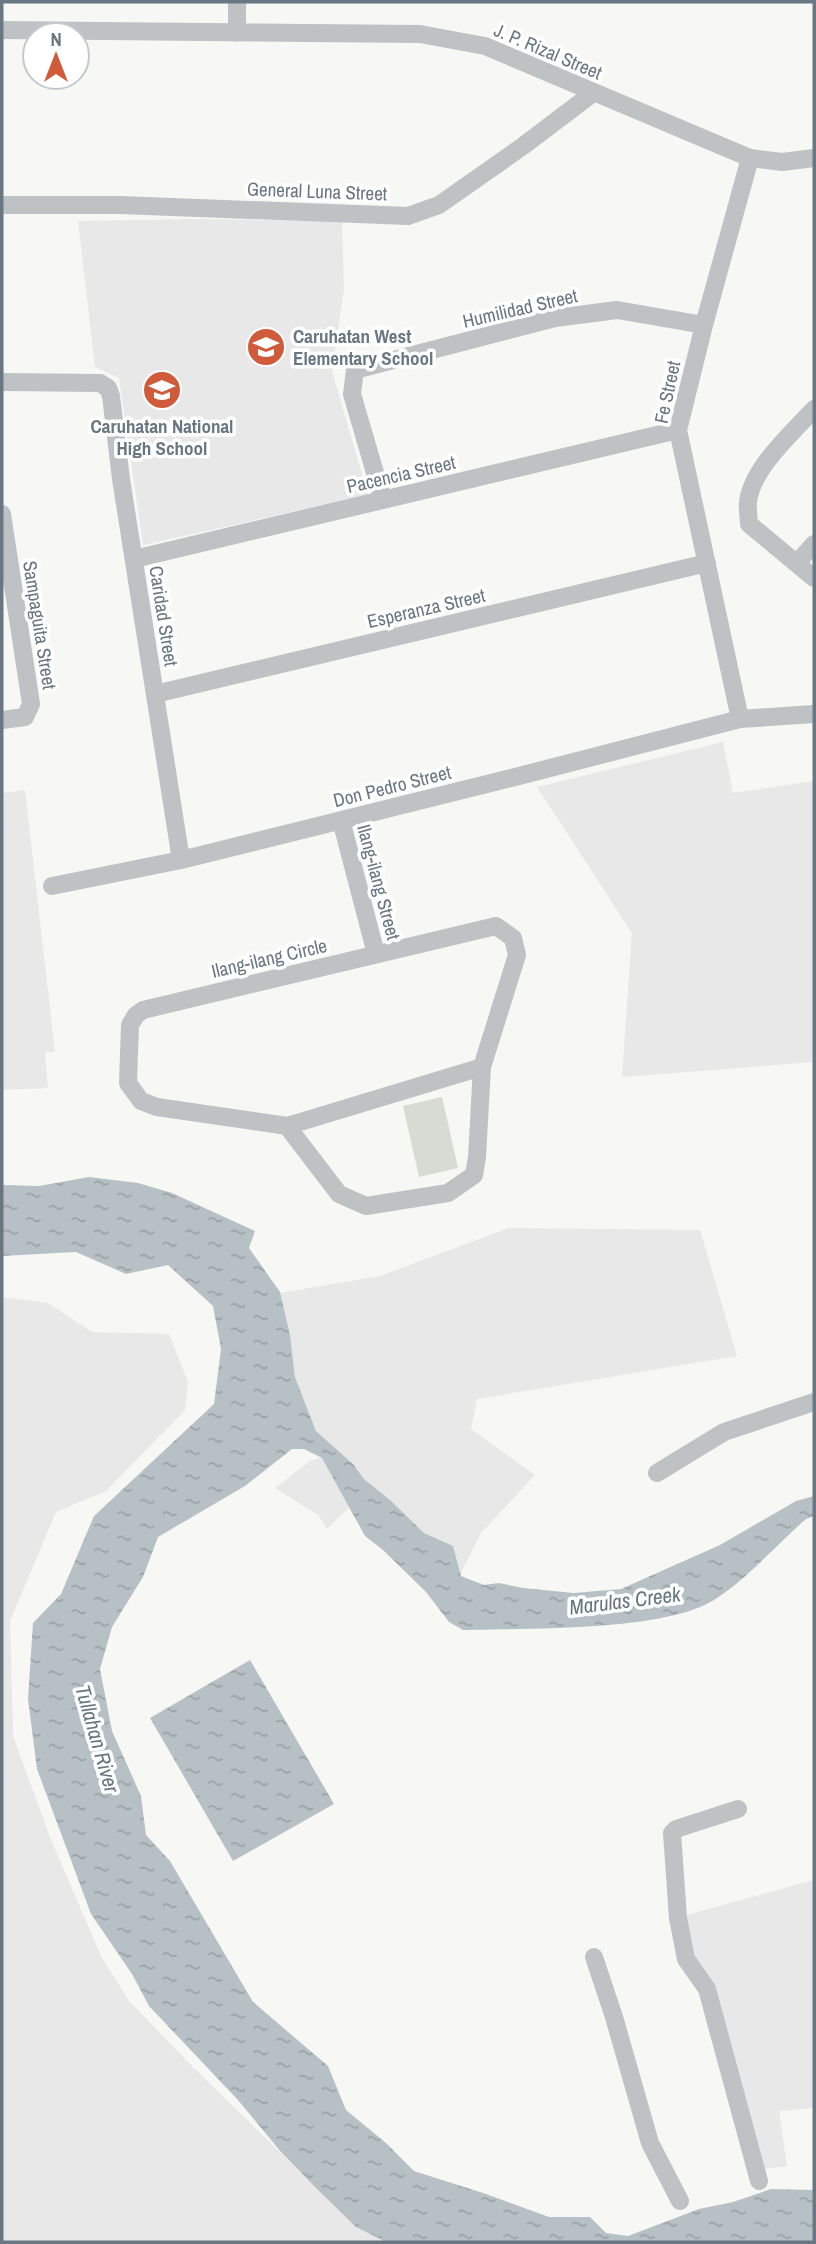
<svg xmlns="http://www.w3.org/2000/svg" width="816" height="2244" viewBox="0 0 816 2244" font-family="'Archivo Narrow',sans-serif">
	<style>
		.built { fill: #e7e8e7 }
		.green { fill: #d6dbd4 }
		.water { fill: url(#water-ripples) }
		.lines { fill: none; stroke-linecap: round; stroke-linejoin: round }
		.street { stroke: #bec2c5; stroke-width: 18 }
		.labels { text-anchor: middle; stroke-width: 7; stroke-linejoin: round; paint-order: stroke }
		.street-label { font-size: 19px; fill: #697782; stroke: #fff }
		.poi-label { font-size: 19px; font-weight: bold; fill: #697782; stroke: #fff; text-anchor: start }
		.water-label { font-size: 21px; font-style: italic; fill: #65777e; stroke: #fff }
	</style>
	<defs>
		<pattern id="water-ripples" width="26" height="14" patternUnits="userSpaceOnUse" patternTransform="scale(1.75)"><rect width="26" height="14" fill="#b7c1c5"/><path d="M2 4q2-2 4 0t4 0M15 11q2-2 4 0t4 0" fill="none" stroke="#99a2a5"/></pattern>
	</defs>
	<rect width="100%" height="100%" fill="#f7f7f4"/>
	<path class="built" d="M191,219L342,221L344,289L332,371L368,495L143,545L119,378L95,367L78,221Z
		M723,742L733,793L814,781V1062L622,1077L632,933L537,787Z
		M25,790L55,1052H45L48,1088L2,1090V793Z
		M509,1228L700,1230L737,1356L477,1399L471,1429L535,1475L481,1533L460,1575L453,1546L424,1533L390,1500L364,1479L353,1464L316,1431L295,1377L290,1335L280,1293L380,1276Z
		M2,1297L48,1303L92,1332L169,1334L188,1382L185,1410L106,1491L56,1512L10,1621L13,1736L51,1840L101,1956L129,2001L192,2066L356,2227L386,2242H2Z
		M324,1457L360,1497L327,1529L318,1515L275,1488L310,1461Z
		M814,1880V2108L779,2111L787,2166L764,2169L692,1957L683,1916Z"/>
	<path class="green" d="M442,1097L458,1168L419,1177L403,1106Z"/>
	<path class="water" d="M89,1177L138,1183L172,1193L255,1231L249,1248L280,1292L290,1335L295,1377L316,1431L353,1464L364,1479L390,1500L424,1533L453,1546L461,1576L484,1585L499,1583L523,1588L574,1593L621,1589L720,1545L796,1501L814,1496V1516L806,1519C776,1545 750,1576 717,1598C669,1632 525,1628 463,1630L449,1622L426,1592L383,1550L365,1536L322,1458L304,1449H292L245,1486L158,1537L143,1577L112,1627L100,1669L112,1731L141,1796L146,1835L170,1861L253,2002L328,2066L346,2110L386,2143L414,2171L483,2193L549,2217H590L606,2233L628,2236L699,2209L733,2202L771,2189L814,2190V2242H386L356,2227L316,2188L281,2152L238,2100L149,2006L132,1974L91,1914L37,1769L28,1699L33,1623L61,1594L94,1516L214,1404L221,1349L213,1306L168,1265L126,1274L76,1252L2,1256V1185L39,1186Z
		M250,1660L334,1804L233,1861L150,1718Z"/>
	<g class="lines">
		<path class="street" d="M237,2V33
			M2,30L420,34L485,46L750,158L782,162L814,158
			M2,205H120L408,216L439,205L523,146L593,93
			M2,382L100,383L108,388L111,396L121,479L181,860
			M814,409C792,433 752,468 748,502C747,509 749,517 749,524L814,578
			M383,500L352,394L355,370L555,318L617,310L704,325
			M2,514L31,704L25,717L2,720
			M134,559L678,430
			M797,563L814,544
			M155,694L707,563
			M740,719L678,430L704,325L750,158
			M341,820L376,954
			M52,886L181,860L519,776L740,719L814,714
			M287,1126L339,1194L366,1206L448,1193L474,1175L477,1157L482,1067L517,955L513,938L496,926L143,1010L136,1015L130,1025L128,1083L141,1101L157,1107L287,1126L482,1067
			M657,1473L724,1432L814,1402
			M738,1809L676,1829L672,1833L678,1918L686,1959L707,1989L759,2181
			M594,1957L614,2017L650,2143L680,2201"/>
	</g>
	<defs>
		<symbol id="school-disc" viewBox="-11 -11 22 22"><circle r="9.5" fill="#d05b3a" stroke="#fff"/><path d="M0-5L7-2L0 1L-7-2ZM-4 1L0 2.5L4 1V4Q0 6-4 4Z" fill="#fff"/></symbol>
	</defs>
	<g fill-rule="evenodd">
		<use href="#school-disc" x="244" y="325" width="44" height="44"/>
		<use href="#school-disc" x="140" y="368" width="44" height="44"/>
	</g>
	<g class="labels">
		<g class="street-label">
			<text transform="translate(548 51) rotate(23)" y="7">J. P. Rizal Street</text>
			<text transform="translate(317 191) rotate(2)" y="7">General Luna Street</text>
			<text transform="translate(520 308) rotate(-13)" y="7">Humilidad Street</text>
			<text transform="translate(667 392) rotate(-78)" y="7">Fe Street</text>
			<text transform="translate(401 474) rotate(-13)" y="7">Pacencia Street</text>
			<text transform="translate(426 608) rotate(-13)" y="7">Esperanza Street</text>
			<text transform="translate(164 616) rotate(81)" y="7">Caridad Street</text>
			<text transform="translate(40 625) rotate(81)" y="7">Sampaguita Street</text>
			<text transform="translate(392 786) rotate(-14)" y="7">Don Pedro Street</text>
			<text transform="translate(379 882) rotate(75)" y="7">Ilang-ilang Street</text>
			<text transform="translate(269 958) rotate(-13)" y="7">Ilang-ilang Circle</text>
		</g>
		<g class="poi-label">
			<text x="293" y="343">Caruhatan West<tspan x="293" dy="22">Elementary School</tspan></text>
			<text x="162" y="433" text-anchor="middle">Caruhatan National<tspan x="162" dy="22">High School</tspan></text>
		</g>
		<g class="water-label">
			<text transform="translate(625 1601) rotate(-7)" y="7">Marulas Creek</text>
			<text transform="translate(97 1739) rotate(74)" y="7">Tullahan River</text>
		</g>
	</g>
	<rect width="816" height="2244" fill="none" stroke="#697782" stroke-width="7"/>
	<g transform="translate(56 56)"><circle r="33" fill="#ffffff" stroke="#c3c9cd" stroke-width="2"/>
	<path d="M0-5L12 26L0 18L-12 26Z" fill="#d05b3a"/>
	<text y="-10" font-size="19" font-weight="bold" text-anchor="middle" fill="#697782">N</text>
	</g>
</svg>
